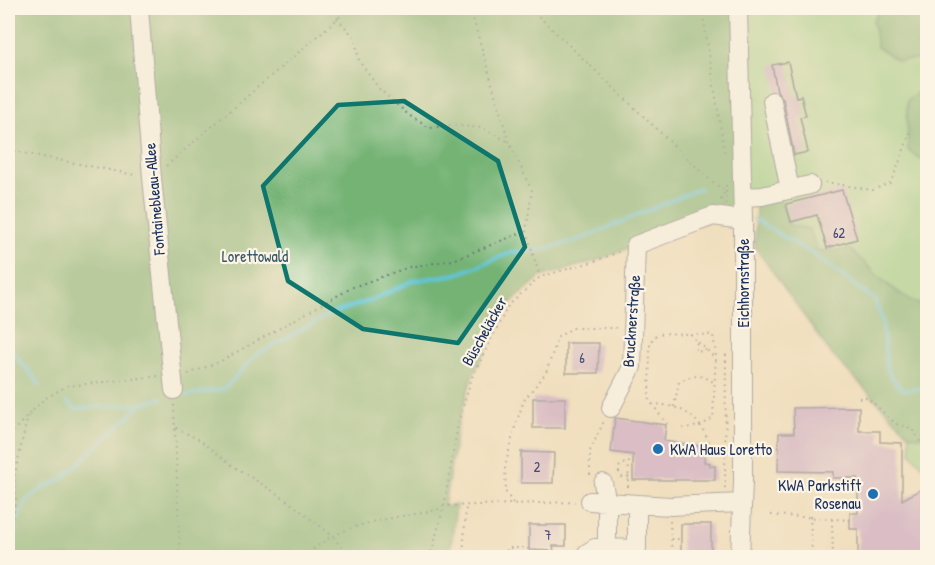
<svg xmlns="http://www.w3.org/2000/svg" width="935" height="565" viewBox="0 0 935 565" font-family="'Patrick Hand',sans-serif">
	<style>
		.green { fill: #91d188; stroke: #568073; stroke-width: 1.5 }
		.forest { fill: #74b374; stroke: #487169; stroke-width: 1.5 }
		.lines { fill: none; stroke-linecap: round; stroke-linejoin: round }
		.stream { stroke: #5ec6da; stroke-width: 4 }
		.building { fill: #be95ce }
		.minor-casing { stroke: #666d80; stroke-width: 20 }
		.path { stroke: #666d80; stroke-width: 2; stroke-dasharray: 1.5 4.5; stroke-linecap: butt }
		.minor { stroke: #fff; stroke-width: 18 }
		.marked { fill: none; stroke: #0f766e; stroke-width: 4.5; stroke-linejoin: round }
		.poi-dot { fill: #1f6fb2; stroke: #fcf5e5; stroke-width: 2 }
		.labels { text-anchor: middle; stroke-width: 4.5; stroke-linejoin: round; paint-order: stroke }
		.number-label { font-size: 14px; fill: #44487a }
		.street-label { font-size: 16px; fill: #1b2f5e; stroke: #fcf5e5 }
		.park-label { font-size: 16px; fill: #385868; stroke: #fcf5e5 }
		.poi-label { font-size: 16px; fill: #1b2f5e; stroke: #fcf5e5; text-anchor: start }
	</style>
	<rect width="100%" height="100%" fill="#fcf5e5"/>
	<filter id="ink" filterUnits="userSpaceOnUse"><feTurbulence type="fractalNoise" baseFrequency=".0167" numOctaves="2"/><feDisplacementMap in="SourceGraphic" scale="12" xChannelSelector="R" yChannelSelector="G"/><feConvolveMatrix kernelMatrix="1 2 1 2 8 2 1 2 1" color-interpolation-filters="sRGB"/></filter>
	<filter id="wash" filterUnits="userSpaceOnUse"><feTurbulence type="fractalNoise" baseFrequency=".008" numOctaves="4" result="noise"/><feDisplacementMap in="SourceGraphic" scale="24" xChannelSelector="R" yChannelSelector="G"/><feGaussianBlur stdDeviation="1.35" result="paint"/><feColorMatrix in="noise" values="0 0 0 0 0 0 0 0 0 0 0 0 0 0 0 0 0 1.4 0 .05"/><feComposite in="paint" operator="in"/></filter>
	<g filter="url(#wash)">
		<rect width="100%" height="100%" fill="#f0dfbe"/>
		<path class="green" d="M738,8H881L873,21L919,59L927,52V86L907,101L908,150L927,163V307C896,297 874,272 851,250L818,252L809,229L789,226L743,194Z
			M909,434L927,438V470L911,453Z"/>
		<path class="forest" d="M8,8H738L743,220L721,217L636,245L595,261L540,277L522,293L508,306L472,377L458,424L444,506L456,505L450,557H8Z
			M881,8H927V52L920,59L898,61L877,47L873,21Z
			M927,86V163L908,150L907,100Z
			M779,197L789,225L809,229L818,251L851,250C874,272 896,297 927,307V438L909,434L832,355L755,247L756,200Z"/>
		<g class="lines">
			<path class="stream" d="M754,219L816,256L875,300L882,320L887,370L899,387L905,390L928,388
				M8,346L40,385
				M187,395L224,389L256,355L330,314L375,299L412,281L457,274L513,252L541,250L579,240L700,188
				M67,402L75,409L85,408L142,404L162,398
				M11,558L16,522L26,501L43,488L62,479L142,404"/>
		</g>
		<g id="blocks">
			<path class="building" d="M788,62L796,97L801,96L806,116L800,117L808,152L794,155L783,99L777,91L772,65Z
				M842,190L857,239L827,248L817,215L791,222L786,204Z
				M566,343H599L598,373H566Z
				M533,398H565V428H533Z
				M859,407V431H880V442L902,443V500L927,486V558H858V529H850V513H858V478H833V472L778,471L779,433H794L793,408Z
				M615,418L666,425L664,441L706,447L704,462L710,463V466H715V480H633V455L611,452Z
				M521,452L554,453L553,483H521Z
				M681,524H711V554H681Z
				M529,525H566V546H553L554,551L529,550Z"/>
		</g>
	</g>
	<g filter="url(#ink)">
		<use href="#blocks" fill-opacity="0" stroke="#666d80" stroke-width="1.5"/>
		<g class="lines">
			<defs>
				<path id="minor" d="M139,8L152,178L174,390
					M738,8L743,220V482L740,558
					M772,101L790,190
					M743,197L762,196L810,185
					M611,408L632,367L636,245L713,216L743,220
					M590,501L670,506L742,503
					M607,548L637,549V505
					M586,558L587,553L595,548H607V503L603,483"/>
			</defs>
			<use href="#minor" class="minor-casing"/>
			<path class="path" d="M470,8L509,142L532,191L526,231L540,277
				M530,8L709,179L725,191L720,202
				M702,8L725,156
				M755,14V8
				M337,18L355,38L359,61L380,90L410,116L430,128L452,125L482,128L509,142
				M8,150L135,175
				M166,166L350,8
				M825,182L873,190L890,183L898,166L911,130
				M726,185V204
				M690,334C698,344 708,349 716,360
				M697,343L695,347L697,352L706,350
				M188,374L219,362L353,287L409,267L453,260L526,231
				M859,398L867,397L896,424L911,428L920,441L928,443
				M652,404L667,424
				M174,405L180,558
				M674,407L679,382C691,375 702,373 713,382
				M176,428L200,440L233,466L284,498L333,536L349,558
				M682,428L701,426L713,418L716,353L713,335L663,333L654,336L650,344L649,399L652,404C684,405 699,417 711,446L704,442
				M8,436L44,399L67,386L159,376
				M711,446L726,448
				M590,475V451L604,421
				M629,477H622L619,473V467L622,464L629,463
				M628,487L629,460
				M725,488L726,350
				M513,503L506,493L505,467L515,427L524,400L546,373L558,337L572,328H617
				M771,515L850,520
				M810,516L812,556
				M832,519L833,558
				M670,521L672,558
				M671,539H681
				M8,541L16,498L14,478L28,415
				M507,551V548H528V554L572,553
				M305,558C337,521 392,519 437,510L444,506L575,502
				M430,558L444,506L458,424L472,377L508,306L540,277L595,261L621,251
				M463,558L466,506"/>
			<use href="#minor" class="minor"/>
		</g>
	</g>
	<path d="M0 0H935V565H0ZM404,101L498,161L525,247L458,343L363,329L288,281L263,186L338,105Z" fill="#f0dfbe" fill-opacity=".55" fill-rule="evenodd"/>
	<path class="marked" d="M404,101L498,161L525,247L458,343L363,329L288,281L263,186L338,105Z"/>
	<g class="poi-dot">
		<circle cx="658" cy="449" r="6"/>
		<circle cx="873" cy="494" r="6"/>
	</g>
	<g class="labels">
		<g class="number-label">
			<text x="839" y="238">62</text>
			<text x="582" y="363">6</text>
			<text x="537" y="472">2</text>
			<text x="548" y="540">7</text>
		</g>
		<g class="street-label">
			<text transform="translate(154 199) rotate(-95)" y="6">Fontainebleau-Allee</text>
			<text transform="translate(743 283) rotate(-90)" y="6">Eichhornstraße</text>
			<text transform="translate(631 321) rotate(-86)" y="6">Brucknerstraße</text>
			<text transform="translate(484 331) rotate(-61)" y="6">Büscheläcker</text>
		</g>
		<g class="park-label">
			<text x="255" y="262">Lorettowald</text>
		</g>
		<g class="poi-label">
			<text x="670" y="455">KWA Haus Loretto</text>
			<text x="861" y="491" text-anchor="end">KWA Parkstift<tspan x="861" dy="18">Rosenau</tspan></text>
		</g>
	</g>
	<rect width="935" height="565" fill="none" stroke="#fcf5e5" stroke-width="30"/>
</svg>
